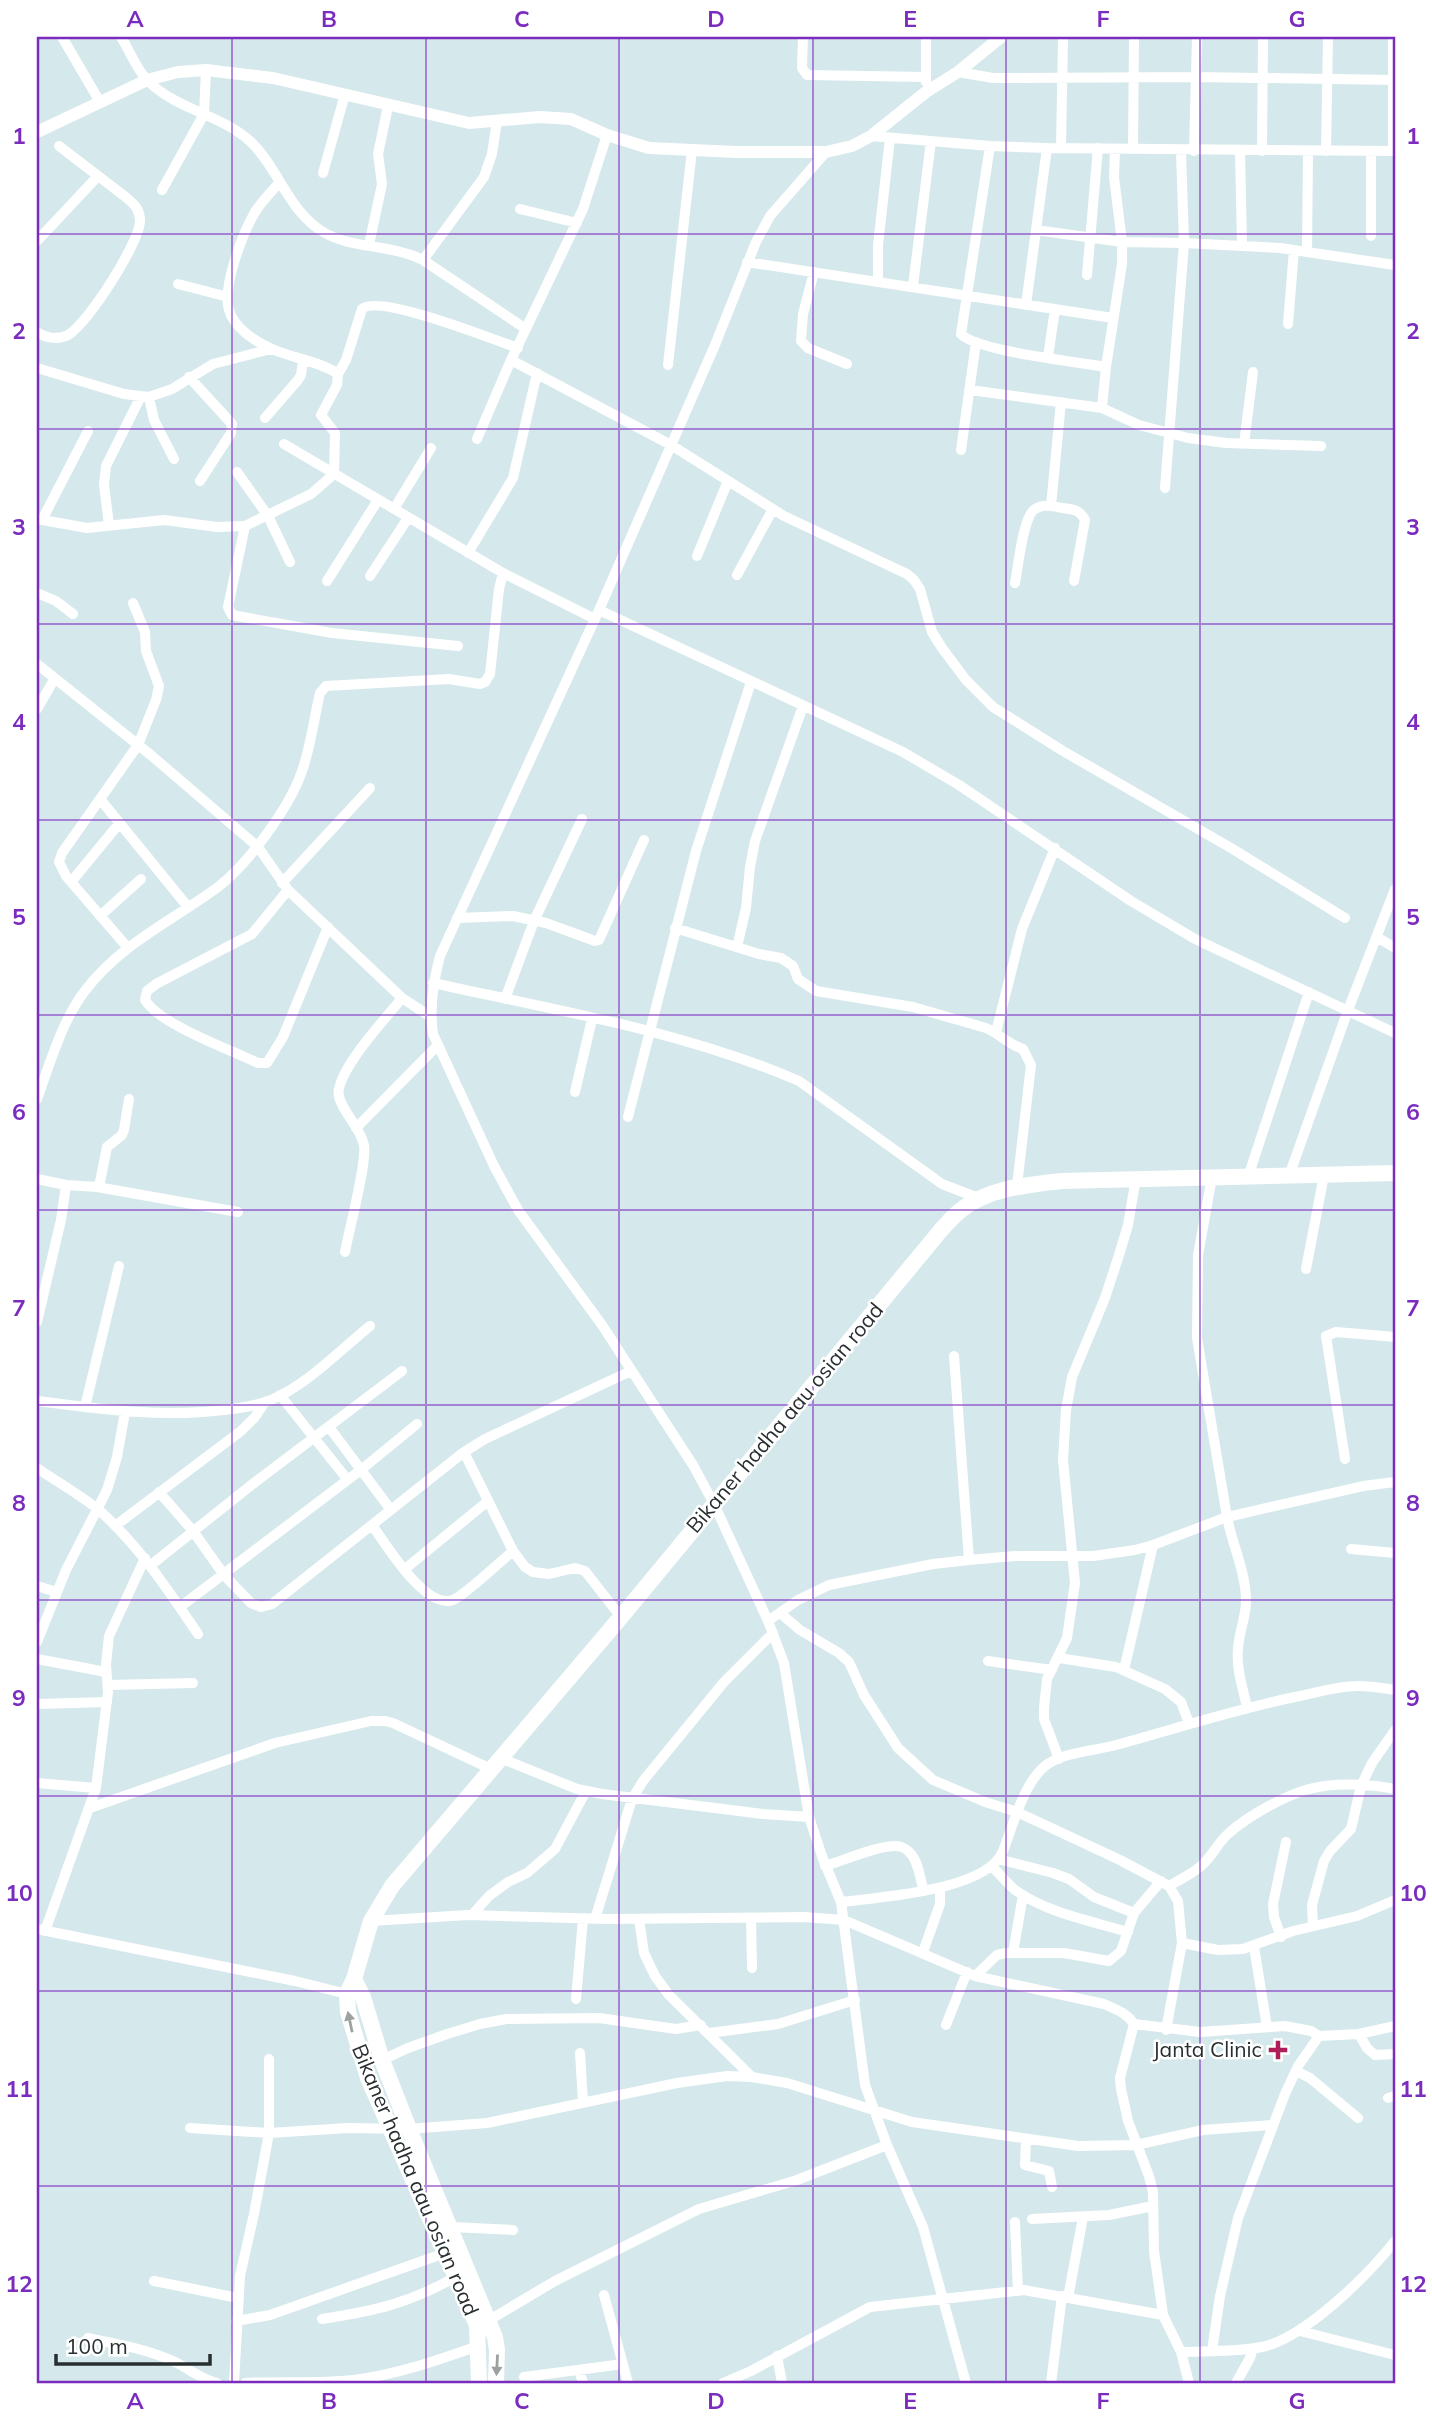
<svg xmlns="http://www.w3.org/2000/svg" width="1432" height="2420" viewBox="0 0 1432 2420" font-family="Mulish,sans-serif">
	<style>
		.lines { fill: none; stroke-linecap: round; stroke-linejoin: round }
		.minor { stroke: #fff; stroke-width: 10 }
		.tertiary { stroke: #fff; stroke-width: 12 }
		.primary { stroke: #fff; stroke-width: 16 }
		.oneway { fill: #9ea1a2 }
		.grid { fill: none; stroke: #7b2cbf; stroke-width: 2; stroke-opacity: 0.55 }
		.poi-dot { fill: #ae1f59; stroke: #fff; stroke-width: 2.5 }
		.labels { text-anchor: middle; stroke-width: 5; stroke-linejoin: round; paint-order: stroke }
		.street-label { font-size: 21px; fill: #282f31; stroke: #fff }
		.poi-label { font-size: 21px; fill: #282f31; stroke: #fff; text-anchor: end }
		.neatline { fill: none; stroke: #7b2cbf; stroke-width: 2.5 }
		.grid-label { font-size: 23px; text-anchor: middle; font-weight: bold; fill: #7b2cbf }
	</style>
	<rect width="100%" height="100%" fill="#d5e8ec"/>
	<g class="lines">
		<path class="minor" d="M62,37L100,102
			M121,37C130,51 137,71 149,82C178,110 222,115 251,142C279,169 289,213 325,233C353,249 391,244 423,260L526,329
			M803,37L802,68L807,75L926,77
			M926,37V82
			M958,72L993,78L1196,77L1395,80
			M871,136L990,146L1047,148L1395,151
			M990,146L961,334C976,351 1078,362 1106,367
			M1061,148L1063,37
			M1133,149L1134,37
			M1194,151L1197,37
			M1240,151L1242,245
			M1262,151L1263,37
			M1326,151L1328,37
			M1371,151V236
			M1393,151V37
			M826,152L770,216L756,242L715,345L599,610L440,956C433,982 429,1007 433,1034L494,1166L518,1210L602,1325L693,1465L714,1504L768,1621L784,1663L809,1817L823,1859L841,1902L865,2085L887,2145L923,2227L966,2383
			M323,173L345,94
			M162,190L204,114L206,70
			M520,209L577,223
			M1036,230L1122,242L1184,243L1280,248L1395,265
			M37,241L98,176
			M369,245L382,184L378,154L388,106
			M1307,252L1308,151
			M423,260L484,177L492,154L497,121
			M747,262L1113,318
			M814,272L803,314L801,341L808,348L847,364
			M1087,275L1098,148
			M878,281V245L890,138
			M178,284L228,297
			M913,286L931,141
			M1026,305L1047,148
			M1288,324L1294,250
			M37,332C45,338 58,340 68,335C87,325 140,242 140,221C140,210 135,205 127,198L59,146
			M1048,357L1055,309
			M511,360L671,445L784,516L907,574L914,580L920,589L932,632L942,648L966,680L993,707L1063,751L1231,848L1345,918
			M668,365L692,150
			M37,368L124,394L149,397L172,389L213,364L271,349
			M338,374L346,360L362,309C378,293 494,340 518,348
			M189,377L232,424L231,433L200,481
			M970,390L1102,408L1139,425L1188,438L1226,443L1321,446
			M149,397L154,420L174,459
			M1102,408L1106,367L1122,264V242L1114,177L1115,149
			M265,418L298,380L301,375L303,361
			M477,439L511,360L583,209L607,135
			M284,444L503,573L595,619
			M1244,444L1253,372
			M961,450L976,342
			M237,472L268,516L290,562
			M1165,488L1184,243L1181,151
			M1051,506L1061,402
			M394,509L431,448
			M37,519L87,528L164,520L217,527L245,526L311,494L334,474L335,433L321,415L337,385L338,374C322,362 292,358 272,349C256,342 234,328 229,310C222,286 243,233 255,212C262,201 271,192 279,183
			M42,520L88,431
			M109,525L104,485L106,466L141,396
			M245,526L228,607L232,615L332,633L458,646
			M468,553L513,478L537,373
			M697,556L728,481
			M737,575L773,509
			M370,576L408,518
			M327,581L378,500
			M1015,583C1018,568 1023,516 1035,509C1043,504 1053,506 1062,508C1073,509 1080,510 1085,520L1074,581
			M37,593L56,601L73,614
			M599,610L903,752L959,785L1131,901L1195,939L1395,1033
			M37,664L152,756L258,847L288,890L402,998L431,1017
			M37,709L55,678
			M100,799L188,907
			M71,882L118,825
			M282,883L370,788
			M288,890L252,934L156,984L147,991L145,1000C159,1023 221,1046 247,1058L258,1063H267L283,1037L328,927
			M100,916L141,879
			M457,918L513,916L546,923L595,941L599,940L644,840
			M675,928L759,954L781,958L793,966L798,979L816,991L913,1007L986,1028C1000,1034 1008,1044 1023,1049L1031,1065L1017,1186
			M1377,937L1395,948
			M737,947L746,908L750,867L755,841L803,706
			M128,948L66,876L59,862L62,853L138,745L156,700L159,686L146,651L145,632L133,603
			M433,983C555,1010 683,1031 799,1081L942,1184L981,1199
			M505,999L534,921L582,819
			M996,1032L1022,929L1055,848
			M575,1092L592,1019
			M37,1099C50,1064 61,1023 84,992C120,944 172,921 218,887C248,864 290,807 302,771C311,746 314,718 320,693L326,686L449,679L480,684L485,682L490,674L499,589L503,573
			M628,1117L696,851L751,682
			M356,1128L438,1045
			M1289,1176L1348,1010L1395,889
			M1212,1177L1198,1255L1197,1338L1227,1517C1232,1544 1246,1572 1246,1601C1246,1617 1239,1632 1238,1649C1236,1668 1243,1689 1247,1707
			M1248,1177L1309,992
			M37,1179L66,1185L97,1187L100,1182L107,1147L122,1135L124,1130L129,1099
			M97,1187L238,1212
			M345,1252C349,1230 367,1164 364,1145C360,1127 344,1114 339,1097C333,1074 387,1017 402,998
			M1306,1269L1324,1175
			M37,1322L61,1220L66,1185
			M954,1356L969,1560
			M280,1395L347,1479
			M37,1401C99,1409 161,1418 224,1410C240,1408 256,1406 271,1400C308,1384 339,1351 370,1326
			M85,1407L119,1266
			M329,1427L391,1510
			M464,1452L513,1551L525,1567L533,1572L549,1574L575,1568L585,1571L621,1617
			M1345,1459L1326,1336L1336,1332L1395,1337
			M37,1468C57,1482 81,1495 100,1511C140,1547 168,1590 198,1634
			M159,1492L193,1531L224,1575L251,1603L261,1607L272,1604L464,1452L485,1439L631,1371
			M372,1525C386,1544 425,1610 453,1600C464,1596 502,1560 513,1551
			M115,1526L241,1431L255,1417L265,1402
			M1351,1549L1395,1553
			M151,1565L254,1483L402,1371
			M405,1569L488,1501
			M37,1586L57,1592
			M180,1607L362,1469L417,1424
			M780,1613L800,1630L839,1653L849,1662L864,1695L898,1748L933,1780L985,1802L1017,1812L1120,1860L1169,1886L1178,1901L1182,1943L1166,2030
			M768,1621L798,1600L829,1585L933,1564L969,1560L1015,1556H1093L1135,1550L1153,1545L1227,1517L1363,1486L1395,1482
			M37,1642L66,1570L107,1490L117,1457L125,1412
			M1059,1658L1116,1667L1165,1689L1181,1702L1189,1723
			M37,1659L106,1672
			M988,1661L1052,1670
			M1124,1670L1153,1545
			M108,1685L193,1683
			M37,1704L107,1702
			M500,1758L577,1789L602,1794L763,1814L809,1817
			M1059,1759L1044,1719V1708L1047,1679L1067,1638L1075,1583L1063,1460L1066,1410L1072,1377L1105,1298L1119,1255L1128,1225L1136,1178
			M37,1783L96,1788
			M90,1808L275,1743L371,1721H385L393,1723L491,1769
			M998,1859L1053,1873L1069,1879L1094,1897L1134,1913L1161,1881
			M825,1866C845,1860 876,1846 896,1846C902,1846 908,1850 911,1854C919,1863 920,1880 924,1891
			M992,1866C999,1874 1007,1883 1015,1890C1047,1913 1091,1921 1128,1932
			M1169,1886C1179,1880 1192,1874 1201,1866C1212,1857 1218,1842 1229,1833C1248,1816 1284,1796 1309,1789C1335,1782 1369,1784 1395,1789
			M841,1902C879,1897 987,1891 1003,1851C1013,1826 1023,1784 1045,1766C1063,1752 1094,1751 1116,1745C1174,1729 1231,1711 1290,1698C1312,1694 1336,1686 1358,1686C1370,1686 1383,1688 1395,1690
			M472,1915L489,1896L508,1882L527,1873L555,1849L586,1791
			M751,1918L752,1968
			M595,1919L632,1799L643,1781L724,1682L773,1633
			M639,1919L644,1953L655,1976L669,1995L752,2077
			M371,1921L468,1915L607,1919L804,1917L844,1920L975,1976L1104,2004C1115,2009 1127,2013 1134,2024L1120,2078L1121,2089L1128,2121L1149,2176L1153,2192L1154,2251L1163,2315L1181,2352L1189,2383
			M1313,1926L1312,1905L1324,1861L1330,1851L1351,1829L1361,1786L1372,1763L1395,1730
			M37,1929L295,1981L351,1995
			M45,1931L96,1788L108,1692L106,1664L109,1636L145,1558
			M1281,1937L1274,1917L1273,1904L1286,1842
			M1182,1943L1218,1950L1243,1949L1293,1931L1357,1916L1395,1900
			M1254,1947L1267,2027
			M923,1952L940,1904V1888
			M1013,1953L1023,1895
			M975,1976L997,1955L1006,1953H1064L1109,1961L1121,1951L1134,1913
			M576,1999L583,1919
			M1134,2024L1200,2032L1285,2026L1311,2031L1319,2036
			M946,2025L967,1972
			M709,2033L778,2024L855,2000
			M1359,2034L1367,2048L1375,2055L1395,2054
			M580,2053L583,2102
			M382,2060L408,2048L447,2034L480,2024L506,2019L599,2018L676,2029L701,2025
			M1296,2071L1310,2078L1358,2118
			M1388,2098L1395,2096
			M190,2128L269,2133L348,2128L409,2129L487,2123L677,2083L727,2076L752,2077L787,2083L912,2122L1078,2146L1136,2145L1203,2130L1273,2125
			M1026,2140L1025,2165L1049,2171L1052,2187
			M1032,2219L1109,2215L1153,2206
			M1015,2222L1018,2291
			M451,2227L513,2230
			M154,2281L238,2298
			M604,2295L628,2383
			M1068,2298L1083,2217
			M322,2319C374,2311 411,2303 457,2276
			M236,2321L270,2315L445,2253
			M486,2322L555,2281L699,2209L797,2180L887,2145
			M1300,2331L1395,2355
			M88,2338C117,2344 146,2349 173,2361C188,2368 200,2379 217,2383
			M1212,2351L1220,2296L1238,2218L1285,2094L1298,2066L1319,2036L1359,2034L1395,2026
			M1181,2352C1208,2351 1236,2352 1262,2347C1305,2338 1368,2275 1395,2241
			M777,2356L782,2383
			M579,2370L583,2383
			M524,2377L623,2364
			M234,2383L240,2276L254,2214L269,2133V2059
			M245,2383C281,2381 317,2384 353,2380C396,2375 438,2360 478,2346
			M723,2383L751,2371L870,2307L1024,2290L1163,2315
			M1051,2383L1062,2296
			M1236,2383L1250,2358L1253,2348"/>
		<path class="tertiary" d="M37,132L147,80L178,72L206,70L273,78L469,123L540,117L571,119L607,135L649,148L736,152H826L852,146L871,136L926,92L958,72L1001,37"/>
		<path class="primary" d="M354,1979L363,1997L382,2060L409,2129L495,2337L497,2350L496,2383
			M479,2383L477,2325L368,2078L348,2012L347,1994L354,1979L371,1921L392,1886L621,1617L941,1230C947,1224 953,1216 961,1210C988,1188 1028,1185 1061,1181L1395,1173"/>
	</g>
	<defs><path id="oneway-solid" d="M-6-.8H1V-3.2L6.5 0L1 3.2V.8H-6Z" transform="scale(1.75)"/></defs>
	<g class="oneway">
		<use href="#oneway-solid" transform="translate(350 2022) rotate(-102)"/>
		<use href="#oneway-solid" transform="translate(497 2365) rotate(93)"/>
	</g>
	<path class="grid" d="M232,37V2383M426,37V2383M619,37V2383M813,37V2383M1006,37V2383M1200,37V2383M37,234H1395M37,429H1395M37,624H1395M37,820H1395M37,1015H1395M37,1210H1395M37,1405H1395M37,1600H1395M37,1796H1395M37,1991H1395M37,2186H1395"/>
	<path class="poi-dot" d="M1274.5 2039.5h7v7h7v7h-7v7h-7v-7h-7v-7h7z"/>
	<g class="labels">
		<g class="street-label">
			<text transform="translate(785 1418) rotate(-50)" y="7">Bikaner hadha aau osian road</text>
			<text transform="translate(415 2180) rotate(67)" y="7">Bikaner hadha aau osian road</text>
		</g>
		<g class="poi-label">
			<text x="1262" y="2057">Janta Clinic</text>
		</g>
	</g>
	<rect width="1432" height="2420" fill="none" stroke="#ffffff" stroke-width="77"/>
	<path d="M56 2354v10h154v-10" fill="none" stroke="#282f31" stroke-width="3.5"/>
	<text x="66" y="2354" font-size="21" fill="#282f31" stroke="#ffffff" stroke-width="5" paint-order="stroke">100 m</text>
	<rect x="38" y="38" width="1356" height="2344" class="neatline"/>
	<g class="grid-label">
		<text x="135" y="27">A</text>
		<text x="329" y="27">B</text>
		<text x="522" y="27">C</text>
		<text x="716" y="27">D</text>
		<text x="910" y="27">E</text>
		<text x="1103" y="27">F</text>
		<text x="1297" y="27">G</text>
		<text x="19" y="144">1</text>
		<text x="1413" y="144">1</text>
		<text x="19" y="339">2</text>
		<text x="1413" y="339">2</text>
		<text x="19" y="535">3</text>
		<text x="1413" y="535">3</text>
		<text x="19" y="730">4</text>
		<text x="1413" y="730">4</text>
		<text x="19" y="925">5</text>
		<text x="1413" y="925">5</text>
		<text x="19" y="1120">6</text>
		<text x="1413" y="1120">6</text>
		<text x="19" y="1316">7</text>
		<text x="1413" y="1316">7</text>
		<text x="19" y="1511">8</text>
		<text x="1413" y="1511">8</text>
		<text x="19" y="1706">9</text>
		<text x="1413" y="1706">9</text>
		<text x="19" y="1901">10</text>
		<text x="1413" y="1901">10</text>
		<text x="19" y="2097">11</text>
		<text x="1413" y="2097">11</text>
		<text x="19" y="2292">12</text>
		<text x="1413" y="2292">12</text>
		<text x="135" y="2409">A</text>
		<text x="329" y="2409">B</text>
		<text x="522" y="2409">C</text>
		<text x="716" y="2409">D</text>
		<text x="910" y="2409">E</text>
		<text x="1103" y="2409">F</text>
		<text x="1297" y="2409">G</text>
	</g>
</svg>
